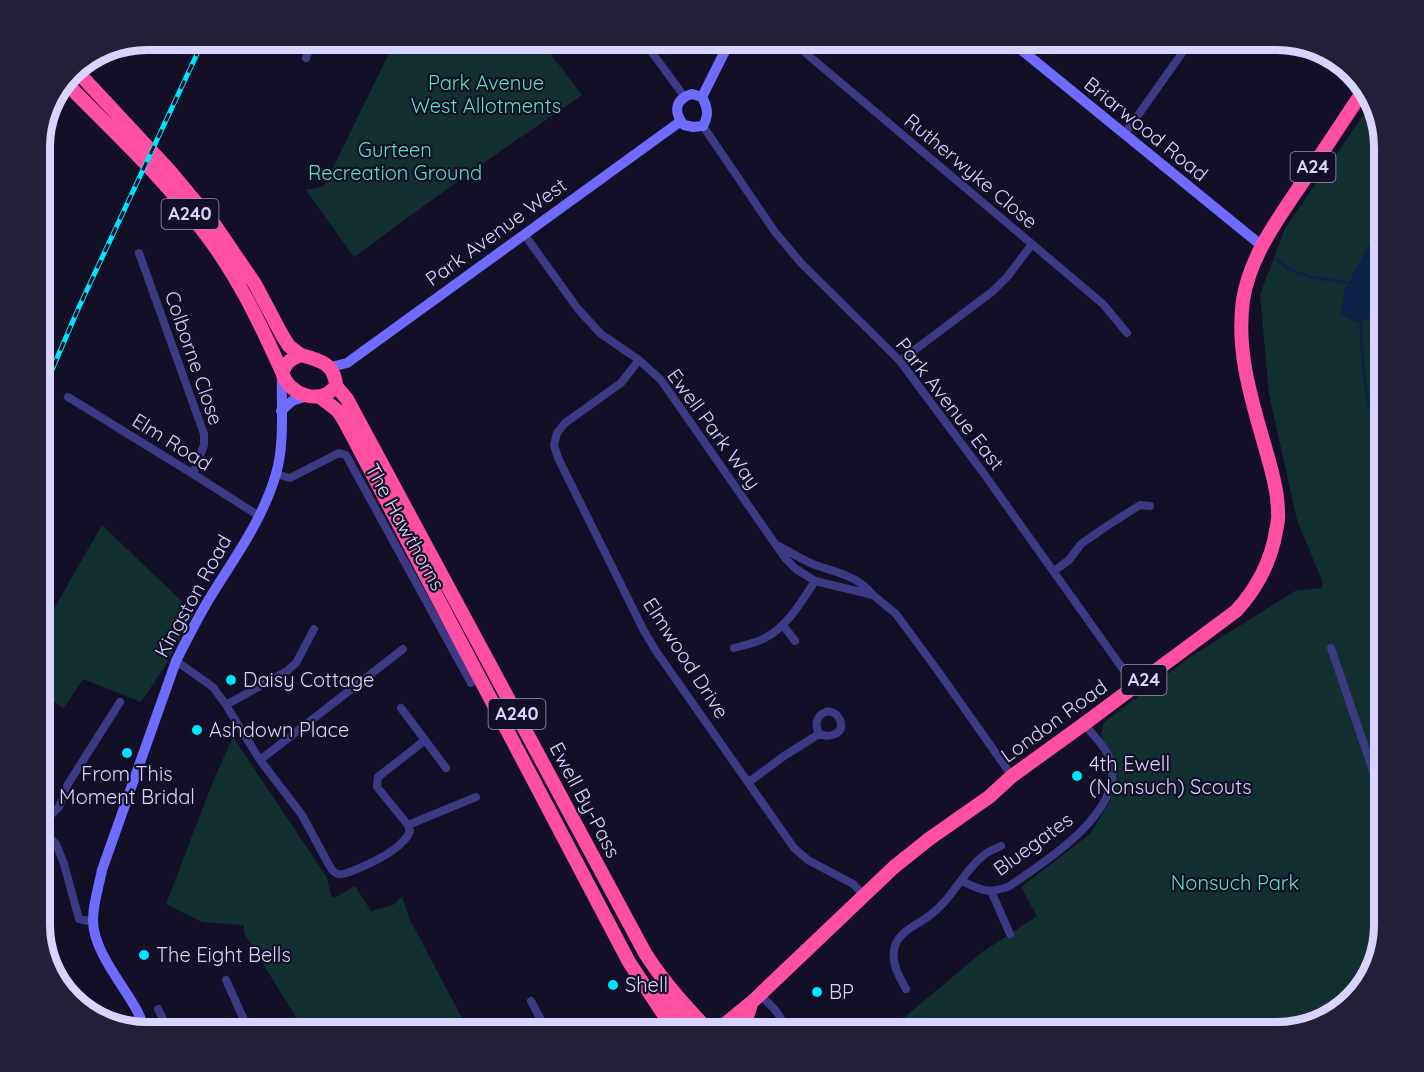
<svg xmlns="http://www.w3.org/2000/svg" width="1424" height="1072" viewBox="0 0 1424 1072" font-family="Quicksand,sans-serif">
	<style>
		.green { fill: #12302f }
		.water { fill: #0c2248 }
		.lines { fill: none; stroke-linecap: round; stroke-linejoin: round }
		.stream { stroke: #0c2248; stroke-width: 3 }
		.street { stroke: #3d3a85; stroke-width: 8 }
		.secondary { stroke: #6f6bff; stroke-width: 10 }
		.highway { stroke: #ff4fa3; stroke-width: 14 }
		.rail-casing { stroke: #00e5ff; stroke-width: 5 }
		.rail { stroke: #130f26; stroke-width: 3; stroke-dasharray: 9; stroke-linecap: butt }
		.poi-dot { fill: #00e5ff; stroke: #130f26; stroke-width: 2 }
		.labels { text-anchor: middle; stroke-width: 4.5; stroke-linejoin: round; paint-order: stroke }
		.shield { fill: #130f26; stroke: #9e99be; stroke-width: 1.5 }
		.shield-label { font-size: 18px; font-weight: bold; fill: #d9d4ff }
		.park-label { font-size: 20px; fill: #5fe0c0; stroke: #130f26 }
		.street-label { font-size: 20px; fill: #d9d4ff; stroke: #130f26 }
		.poi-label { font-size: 20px; fill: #d9d4ff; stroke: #130f26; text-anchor: start }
		.rim { fill: none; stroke: #d9d4ff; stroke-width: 8 }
	</style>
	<rect width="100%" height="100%" fill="#130f26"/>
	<path class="green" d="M396,39H520L536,43L546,48L582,95L473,170L354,257L306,190L324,186Z
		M1374,100L1385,146V926L1363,991L1325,1022L1277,1033H886L981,953L1037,916L1021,887L1090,834L1111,799L1116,760L1101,736L1103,723L1190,657L1295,591L1321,588L1323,583L1297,520L1269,394L1260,295L1285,228Z
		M102,525L194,613L164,668L141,702L83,679L64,708L39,693V647L44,626Z
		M233,737L326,876L332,897L334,898L355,886L371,911L393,905L402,896L409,918L470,1033H302L294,1014L244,933V925L202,922L166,904L214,779Z
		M50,972L69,992L91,1007L132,1017L138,1030L81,1011Z"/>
	<path class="water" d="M1385,215V278L1377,312L1361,324L1341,315L1344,291Z"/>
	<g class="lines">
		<path class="stream" d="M1383,177L1385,178
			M1276,259L1290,270L1311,277L1348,283
			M1361,324C1361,353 1364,381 1370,410
			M74,1003L83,1011"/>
		<path class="street" d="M642,39L684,96
			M789,39L1103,304L1127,333
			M306,58L313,39
			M703,126L775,232L801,263L900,361L920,388L982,471L1135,686
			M1124,135L1192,39
			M39,189C46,178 46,167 39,156
			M524,234L578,309L588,320L601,334L639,360L661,380L785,558L796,569L815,581L873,595L896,614L938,671L1012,776
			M139,253L204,434V445L193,474
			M639,360L621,383L565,423L557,433L554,445L558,458L644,631L656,651L794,848L808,860L853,884L864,895
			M900,361L993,291L1008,276L1032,244
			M68,397L193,474L259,516
			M276,474L290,478L339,453L346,455L471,683
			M779,546C792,553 804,561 818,566C839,573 859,577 873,595
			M1054,571L1069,560L1081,544L1107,526L1140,505L1150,506
			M783,625L795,641
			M734,648C744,645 756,643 765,638C788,626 801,602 815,581
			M1331,648L1385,806
			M176,661L213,687L226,705L260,760L403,649
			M226,705L287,671L296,663L314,629
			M401,708L446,768
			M260,760L302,815L329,865C331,869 334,874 339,874C345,875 352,871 357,869C374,862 403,849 410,831L408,825L476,797
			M749,782L784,756L819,734C809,714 833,703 840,720C846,734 829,738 819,734
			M408,825L377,787L378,777L424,741
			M39,826L59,807L68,784L120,702
			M39,828L56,844L64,864L79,919L93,922
			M962,881C981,890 986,894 1008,887C1043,863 1119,816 1112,766C1109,750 1094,736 1084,724
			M991,891L1010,934
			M226,980L250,1033
			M906,989C899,976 890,962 895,946C900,931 917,925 929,916C952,900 963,871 984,855C989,851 995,849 1001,846
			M760,995C771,1006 785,1016 784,1033
			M531,1001L548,1033
			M158,1009L170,1033
			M239,1033L248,1029"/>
		<path class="secondary" d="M1008,39L1262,246
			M692,94L702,97C708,108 709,115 703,126L693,127L684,125C673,112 675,99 692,94Z
			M702,97L731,39
			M331,367L347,363L681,121
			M281,411L292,401L307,396
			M146,1033C143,1024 140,1015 135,1007C121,982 93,950 93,920C93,903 99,886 102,870L176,661C187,639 198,617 211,596C235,557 263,519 276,474C285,443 281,406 282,373"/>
		<path class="highway" d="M74,68L169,170L214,224L255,284L282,335L289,346L301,355
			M64,81C112,130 163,177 204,232C237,275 260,323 282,372
			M301,355C320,360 335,364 336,386C320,406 288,395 282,372C287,362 291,358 301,355Z
			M336,386L347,399L645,953C664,983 687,1008 711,1033
			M320,397L338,411L345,422L629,962L666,1018L677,1033
			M662,983L666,999L691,1033
			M714,1033L752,1002L894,867L929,839L989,797L1012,776L1084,724L1236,611C1257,588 1271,562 1276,531C1277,525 1279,519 1278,513C1278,491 1271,468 1265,447C1251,398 1236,351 1243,300C1250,256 1278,219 1302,183C1323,151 1344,120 1365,88
			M742,1033L751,1004"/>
		<defs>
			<path id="rail" d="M39,400L79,307L204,39"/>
		</defs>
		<use href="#rail" class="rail-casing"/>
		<use href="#rail" class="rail"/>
	</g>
	<g class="poi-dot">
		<circle cx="231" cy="680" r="6"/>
		<circle cx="197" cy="730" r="6"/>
		<circle cx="127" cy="753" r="6"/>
		<circle cx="1077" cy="776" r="6"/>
		<circle cx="144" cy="955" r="6"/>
		<circle cx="613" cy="985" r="6"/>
		<circle cx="817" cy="992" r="6"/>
	</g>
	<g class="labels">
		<g class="shield">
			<rect x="1290.5" y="152" width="45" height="30" rx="4.5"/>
			<rect x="161.5" y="199" width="57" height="30" rx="4.5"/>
			<rect x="1121.5" y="665" width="45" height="30" rx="4.5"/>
			<rect x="488.5" y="699" width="57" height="30" rx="4.5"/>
		</g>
		<g class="shield-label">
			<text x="1313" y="173">A24</text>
			<text x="190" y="220">A240</text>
			<text x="1144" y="686">A24</text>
			<text x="517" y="720">A240</text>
		</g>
		<g class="park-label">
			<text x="486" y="90">Park Avenue<tspan x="486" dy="23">West Allotments</tspan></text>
			<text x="395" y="157">Gurteen<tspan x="395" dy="23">Recreation Ground</tspan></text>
			<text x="1235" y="890">Nonsuch Park</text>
		</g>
		<g class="street-label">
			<text transform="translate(1146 129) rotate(39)" y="7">Briarwood Road</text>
			<text transform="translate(971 171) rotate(40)" y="7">Rutherwyke Close</text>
			<text transform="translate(496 232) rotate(-36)" y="7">Park Avenue West</text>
			<text transform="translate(194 358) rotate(71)" y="7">Colborne Close</text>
			<text transform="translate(950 404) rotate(52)" y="7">Park Avenue East</text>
			<text transform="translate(714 429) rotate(54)" y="7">Ewell Park Way</text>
			<text transform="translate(172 442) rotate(32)" y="7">Elm Road</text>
			<text transform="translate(405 527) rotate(61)" y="7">The Hawthorns</text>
			<text transform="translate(193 596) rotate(-61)" y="7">Kingston Road</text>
			<text transform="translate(686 658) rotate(57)" y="7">Elmwood Drive</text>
			<text transform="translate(1054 721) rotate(-36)" y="7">London Road</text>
			<text transform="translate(585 800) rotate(62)" y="7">Ewell By-Pass</text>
			<text transform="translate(1033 844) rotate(-36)" y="7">Bluegates</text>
		</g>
		<g class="poi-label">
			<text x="243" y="687">Daisy Cottage</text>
			<text x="209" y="737">Ashdown Place</text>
			<text x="1089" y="771">4th Ewell<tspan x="1089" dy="23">(Nonsuch) Scouts</tspan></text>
			<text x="127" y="781" text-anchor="middle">From This<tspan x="127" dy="23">Moment Bridal</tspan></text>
			<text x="156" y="962">The Eight Bells</text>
			<text x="625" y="992">Shell</text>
			<text x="829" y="999">BP</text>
		</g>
	</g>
	<path d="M0 0H1424V1072H0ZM147 50H1277A97 97 0 0 1 1374 147V925A97 97 0 0 1 1277 1022H147A97 97 0 0 1 50 925V147A97 97 0 0 1 147 50Z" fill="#231f37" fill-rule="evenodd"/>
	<path class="rim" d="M147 50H1277A97 97 0 0 1 1374 147V925A97 97 0 0 1 1277 1022H147A97 97 0 0 1 50 925V147A97 97 0 0 1 147 50Z"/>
</svg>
